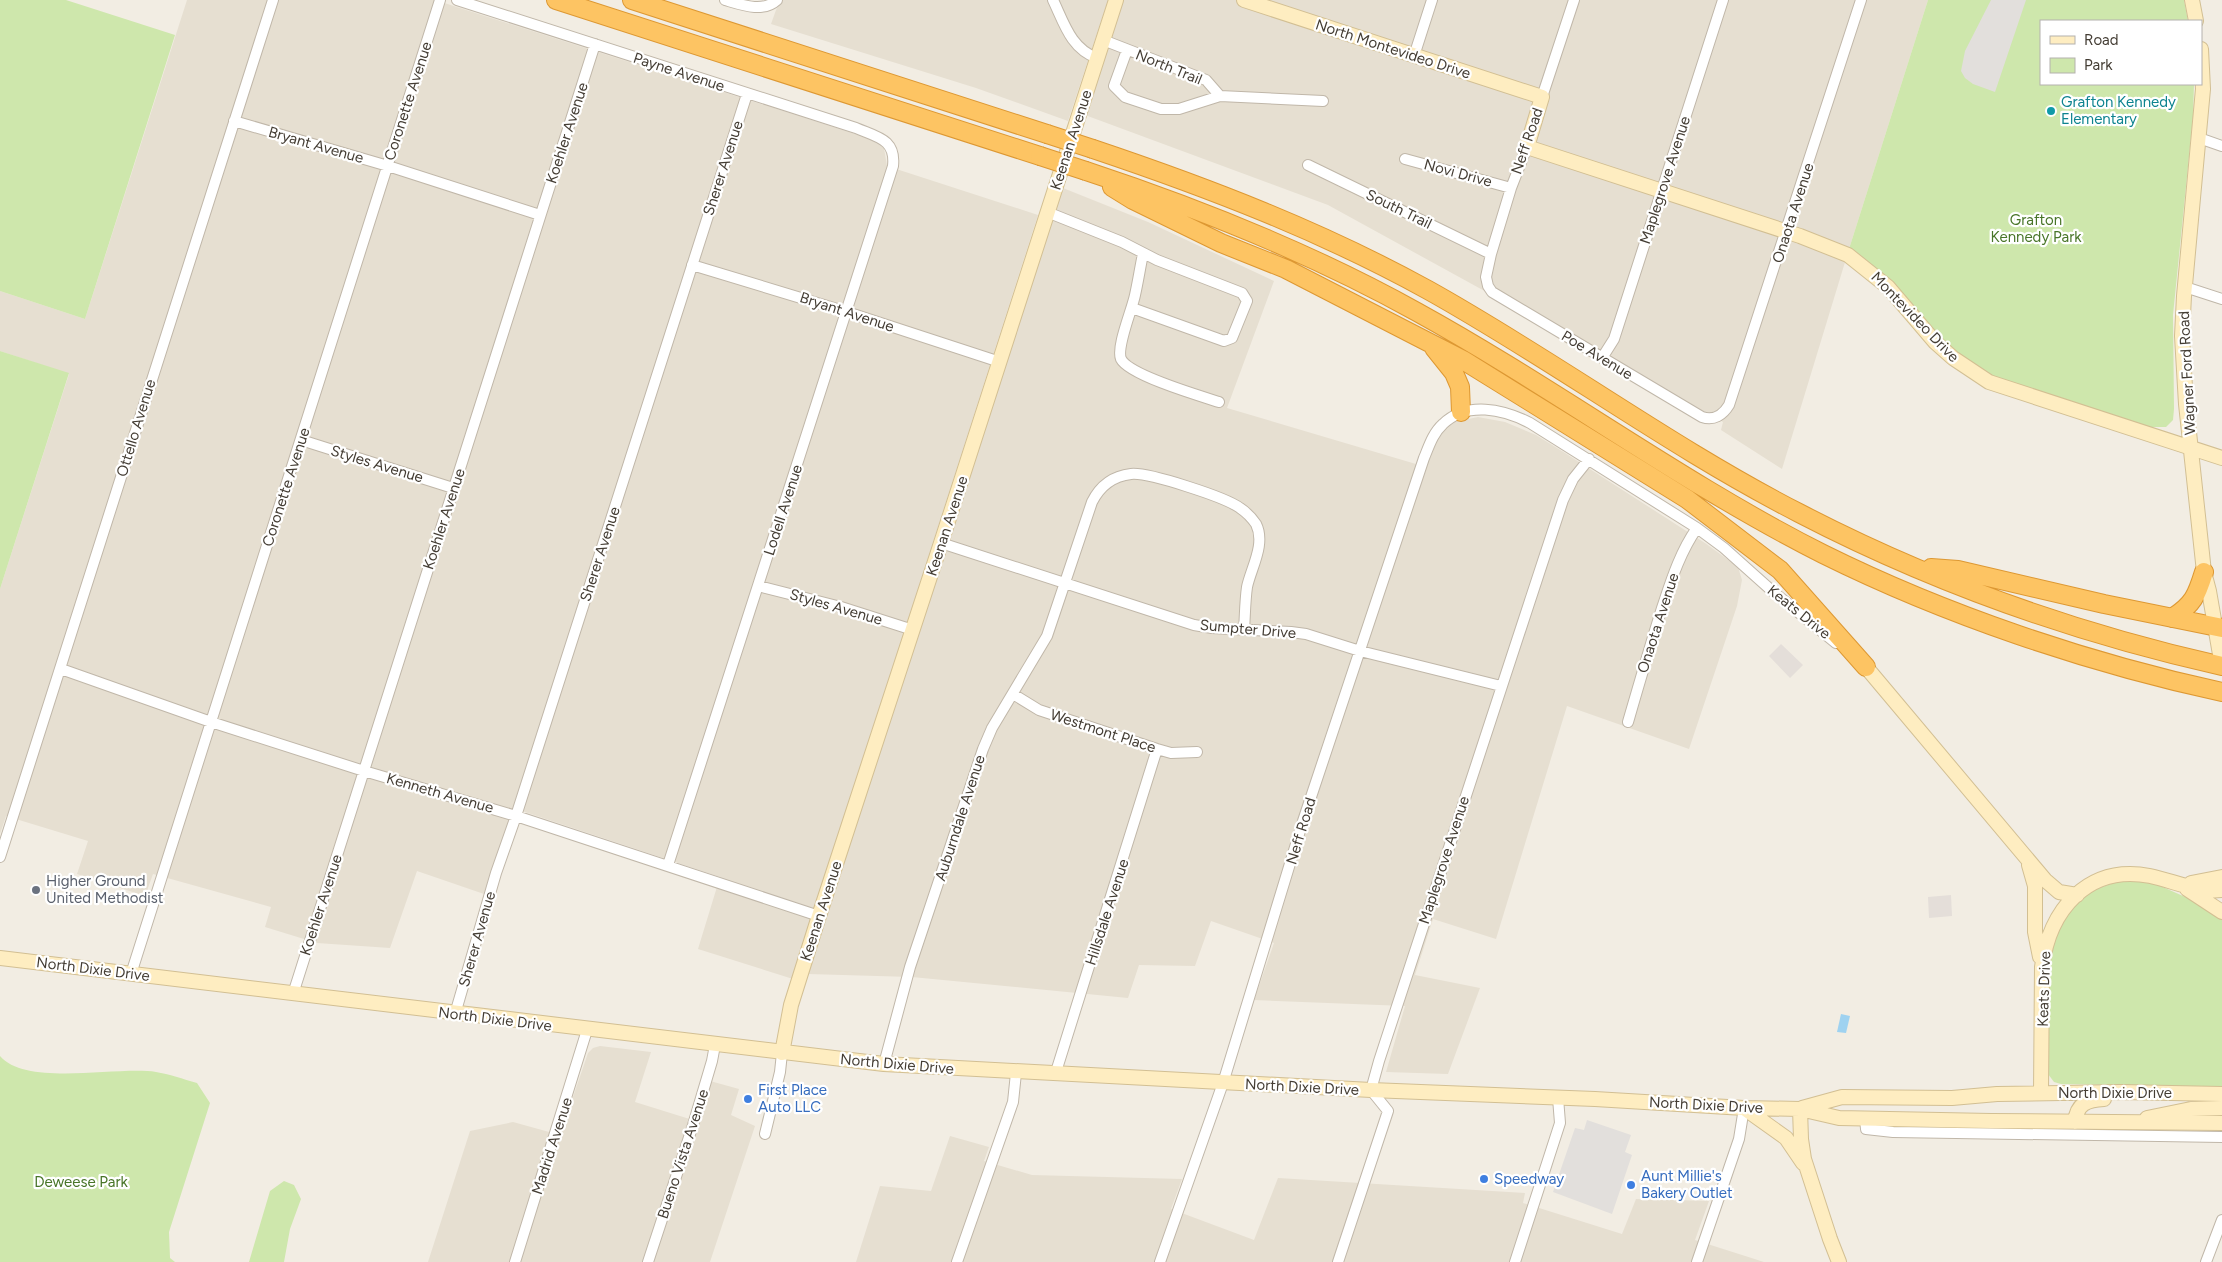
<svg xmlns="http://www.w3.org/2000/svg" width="2222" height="1262" viewBox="0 0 2222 1262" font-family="Figtree,sans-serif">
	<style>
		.residential { fill: #e6dfd1 }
		.industrial { fill: #e4ded9 }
		.green { fill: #cee7ac }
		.parking { fill: #e2dfdc }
		.water { fill: #9fd2f0 }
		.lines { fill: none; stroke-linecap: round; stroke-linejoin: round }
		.street-casing { stroke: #c0b7a9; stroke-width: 12 }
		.secondary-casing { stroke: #d2bf93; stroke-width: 16 }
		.highway-casing { stroke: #dd9833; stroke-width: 20 }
		.street { stroke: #fff; stroke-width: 10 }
		.secondary { stroke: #feedc1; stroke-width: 14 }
		.highway { stroke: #fdc463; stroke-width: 18 }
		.highway-bridge-casing { stroke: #dd9833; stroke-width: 20; stroke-linecap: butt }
		.highway-bridge { stroke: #fdc463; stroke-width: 18 }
		.culture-dot { fill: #0f9aa8; stroke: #fff; stroke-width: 2 }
		.worship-dot { fill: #6b7280; stroke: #fff; stroke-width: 2 }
		.shop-dot { fill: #3f7fe0; stroke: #fff; stroke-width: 2 }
		.labels { text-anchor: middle; stroke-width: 4.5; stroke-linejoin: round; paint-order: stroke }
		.street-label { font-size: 15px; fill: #443d34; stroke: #fff }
		.culture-label { font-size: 15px; fill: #0d838f; stroke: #fff; text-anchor: start }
		.park-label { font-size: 15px; fill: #487528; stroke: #fff }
		.worship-label { font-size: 15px; fill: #5b616d; stroke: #fff; text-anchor: start }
		.shop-label { font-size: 15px; fill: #366cbe; stroke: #fff; text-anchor: start }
	</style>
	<rect width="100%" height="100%" fill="#f2ede3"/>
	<path class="residential" d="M187,0H435L877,141L884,148L887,166L1038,215L793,979L698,949L720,877L513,808L484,894L417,871L390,948L317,943L265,927L271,907L153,874L145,896L77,874L88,841L6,816L0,834V589L69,374L0,351V291L85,319Z
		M782,0H1108L1068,121L976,88L771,24L776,10Z
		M1122,0H1928L1849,249L1782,469L1721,430L1723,422L1328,205L1085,115Z
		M1063,188L1148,222L1274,281L1227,408L1426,467L1439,436L1454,422L1478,417L1505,422L1536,435L1565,453L1705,543L1738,567L1742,580L1737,606L1689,749L1567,706L1496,939L1433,919L1415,975L1480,988L1448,1074L1386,1072L1405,1006L1254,1000L1274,943L1211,921L1195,966L1139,965L1128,998L912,977L808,974Z
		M600,1046L651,1052L635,1102L696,1121L710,1081L739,1089L731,1115L755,1126L710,1262H428L470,1131L513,1122L560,1135L588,1053L593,1048Z
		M950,1136L989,1147L984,1161L1032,1175L1182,1179L1171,1209L1254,1240L1278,1178L1525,1193L1523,1203L1622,1234L1636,1199L1709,1201L1695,1240L1764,1262H856L880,1186L931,1191Z"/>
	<path class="industrial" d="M1781,644L1803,665L1790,678L1769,656Z
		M1951,895L1952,916L1929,918L1928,897Z"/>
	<path class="green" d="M0,0H66L175,35L85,319L0,291Z
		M1928,0H2184L2188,21H2041V84H2194L2193,117L2173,315L2174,409L2173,420L2166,427H2147L2015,387L1981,372L1952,351L1849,249Z
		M0,351L69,373L0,589Z
		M2119,881H2149L2208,907L2222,917V1087L2061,1084L2054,1082L2048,1074L2049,959L2052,939L2077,900L2094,890Z
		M0,1056C26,1087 117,1066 156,1072C169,1074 183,1079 197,1083L210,1103L169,1232L170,1258L175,1262H0Z
		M284,1181L294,1185L301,1199L290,1229L284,1262H249L270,1191Z"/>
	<path class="parking" d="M1991,0H2026L1995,92L1973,84L1965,78L1961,71L1965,51Z
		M1587,1120L1631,1135L1625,1152L1632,1155L1612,1214L1553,1192L1575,1128L1584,1130Z"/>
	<path class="water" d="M1841,1014L1850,1016L1846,1033L1837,1032Z"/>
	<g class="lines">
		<defs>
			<path id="street" d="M457,0L856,128C877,137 896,139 893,166L668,865
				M725,0C742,5 763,13 777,0
				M1053,0C1064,23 1071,49 1097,58
				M1103,40L1206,80L1220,96L1323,101
				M1127,50L1114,86L1125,97L1161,109H1179L1220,96
				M1414,56L1432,0
				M1542,97L1574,0
				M234,121L388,166L540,215
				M2199,138L2222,146
				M1527,147L1511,188L1491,254L1486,277L1488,286L1492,292L1702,417C1714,421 1723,415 1729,405L1861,0
				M1405,159L1511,188
				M1308,165L1491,254
				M1047,212L1122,242L1157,260L1242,293L1247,301L1232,338L1224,341L1132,308
				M1143,254C1140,268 1138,282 1135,295C1132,310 1116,347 1121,359C1129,375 1200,396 1219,402
				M692,265L847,312L1000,362
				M2185,287L2222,299
				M1602,358L1614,339L1723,0
				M301,440L453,488
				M941,543L1194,625L1212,628L1291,632L1306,634L1360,651L1501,686
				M758,586L841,607L913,630
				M61,669L211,722L364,771L516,816L819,916
				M1013,694L1039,710L1157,749L1171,753L1197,752
				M1628,722C1639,684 1650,646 1662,608C1671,581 1680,552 1697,528
				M0,857L273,0
				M131,974L440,0
				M293,994L595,44
				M455,1014L496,873L516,816L747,94
				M884,1064L910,967L983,749L992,728L1047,636L1092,502C1100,486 1113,476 1131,474C1148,472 1225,497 1240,508C1246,512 1252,518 1256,524C1266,544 1251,568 1247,587C1245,601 1245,616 1244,630
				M1055,1075L1157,749
				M1865,1118L1866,1129L1893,1132L2222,1137
				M765,1134L780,1072L782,1053
				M515,1262L587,1030
				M648,1262L693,1125L712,1061L715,1045
				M957,1262L1013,1102L1016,1073
				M1160,1262L1223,1083L1303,821L1424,458C1429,446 1433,433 1443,424C1467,401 1503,409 1530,423L1697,528L1724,548L1771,590L1836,643
				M1338,1262L1388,1111L1371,1090L1379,1061L1563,500L1573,479L1589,459
				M1515,1262L1560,1123L1558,1098
				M1697,1262L1739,1139L1744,1108
				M2206,1262L2222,1220"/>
			<path id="secondary" d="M1244,0L1542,97L1527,147L1800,236L1848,255L1888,287L1935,342L1953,358L1989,382L2222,458
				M2192,0L2196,21
				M2201,49L2203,89L2184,296L2182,336L2186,404L2204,572L2209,591L2222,666
				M1866,667L2045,880L2059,892L2077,895
				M2029,865L2035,886V932L2040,957
				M2191,883L2222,877
				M2187,889L2222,912
				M0,958L884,1064L1371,1090L1595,1099L1744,1108L1800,1109L1839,1118L1991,1121L2222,1123
				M782,1053L791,1005L819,916L941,543L1116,0
				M2041,1093L2042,967C2049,910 2088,864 2150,876C2174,881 2198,893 2222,890
				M1744,1108L1786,1138L1803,1163
				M1802,1108L1842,1097L1952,1098L1997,1094L2120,1092L2222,1094
				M1800,1109L1801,1139L1804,1159L1830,1239L1839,1262
				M2147,1118L2191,1109L2222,1108
				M2075,1122C2077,1104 2086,1100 2104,1099"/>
			<path id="highway" d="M556,0L1040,156
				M632,0L1047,134
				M1093,149C1209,188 1321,231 1428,290C1554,360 1670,447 1799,513C1932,582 2075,633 2222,666
				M1086,171C1201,209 1311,253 1417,312C1555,388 1682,483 1823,554C1946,615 2088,663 2222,692
				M1112,187L1133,200L1221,243L1286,269L1463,360L1687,499L1780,570L1866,667
				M1434,348L1454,373L1460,387L1461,412
				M1931,568L1958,570L2104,604L2222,628
				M2172,618C2193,605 2197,595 2204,572"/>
		</defs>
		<use href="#street" class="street-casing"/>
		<use href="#secondary" class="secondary-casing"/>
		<use href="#highway" class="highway-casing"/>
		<use href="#street" class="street"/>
		<use href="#secondary" class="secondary"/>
		<use href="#highway" class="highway"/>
		<defs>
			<path id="highway-bridge" d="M1047,134L1093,149
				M1040,156L1086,171"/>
		</defs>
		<use href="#highway-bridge" class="highway-bridge-casing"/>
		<use href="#highway-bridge" class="highway-bridge"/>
	</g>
	<circle class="culture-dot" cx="2051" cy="111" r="5"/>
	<circle class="worship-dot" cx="36" cy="890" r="5"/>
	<g class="shop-dot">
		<circle cx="748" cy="1099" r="5"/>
		<circle cx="1484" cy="1179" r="5"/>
		<circle cx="1631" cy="1185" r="5"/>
	</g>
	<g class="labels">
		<g class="street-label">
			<text transform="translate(1393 49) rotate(18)" y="5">North Montevideo Drive</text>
			<text transform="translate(1169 67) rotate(22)" y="5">North Trail</text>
			<text transform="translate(679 72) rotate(18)" y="5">Payne Avenue</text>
			<text transform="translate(408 101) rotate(-72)" y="5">Coronette Avenue</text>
			<text transform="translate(567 133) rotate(-72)" y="5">Koehler Avenue</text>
			<text transform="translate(1071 140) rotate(-72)" y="5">Keenan Avenue</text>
			<text transform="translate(1527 141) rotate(-71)" y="5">Neff Road</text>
			<text transform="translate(316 145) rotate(16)" y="5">Bryant Avenue</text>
			<text transform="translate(723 168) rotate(-72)" y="5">Sherer Avenue</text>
			<text transform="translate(1458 173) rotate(15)" y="5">Novi Drive</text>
			<text transform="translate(1665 180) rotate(-72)" y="5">Maplegrove Avenue</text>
			<text transform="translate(1399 209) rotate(26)" y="5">South Trail</text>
			<text transform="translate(1793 213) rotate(-72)" y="5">Onaota Avenue</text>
			<text transform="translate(847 312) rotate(18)" y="5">Bryant Avenue</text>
			<text transform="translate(1915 317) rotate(46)" y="5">Montevideo Drive</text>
			<text transform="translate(1597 355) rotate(31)" y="5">Poe Avenue</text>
			<text transform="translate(2187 373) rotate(-93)" y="5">Wagner Ford Road</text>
			<text transform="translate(136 428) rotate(-73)" y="5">Ottello Avenue</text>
			<text transform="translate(377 464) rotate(17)" y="5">Styles Avenue</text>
			<text transform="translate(286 487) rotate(-72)" y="5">Coronette Avenue</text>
			<text transform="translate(783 510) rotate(-72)" y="5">Lodell Avenue</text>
			<text transform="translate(444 519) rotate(-72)" y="5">Koehler Avenue</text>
			<text transform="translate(947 526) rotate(-72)" y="5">Keenan Avenue</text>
			<text transform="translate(600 554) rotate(-72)" y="5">Sherer Avenue</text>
			<text transform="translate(836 607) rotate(16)" y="5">Styles Avenue</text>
			<text transform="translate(1799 612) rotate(39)" y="5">Keats Drive</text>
			<text transform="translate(1658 623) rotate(-72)" y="5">Onaota Avenue</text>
			<text transform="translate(1248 629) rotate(5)" y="5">Sumpter Drive</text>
			<text transform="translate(1103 731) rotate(18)" y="5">Westmont Place</text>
			<text transform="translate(440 793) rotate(16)" y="5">Kenneth Avenue</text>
			<text transform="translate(960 818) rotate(-72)" y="5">Auburndale Avenue</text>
			<text transform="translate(1301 831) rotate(-73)" y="5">Neff Road</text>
			<text transform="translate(1444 860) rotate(-72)" y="5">Maplegrove Avenue</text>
			<text transform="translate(321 905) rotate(-72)" y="5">Koehler Avenue</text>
			<text transform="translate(821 911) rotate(-72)" y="5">Keenan Avenue</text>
			<text transform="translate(1107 912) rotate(-72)" y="5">Hillsdale Avenue</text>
			<text transform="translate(477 939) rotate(-74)" y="5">Sherer Avenue</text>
			<text transform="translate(93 969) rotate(7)" y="5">North Dixie Drive</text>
			<text transform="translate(2044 989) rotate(-88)" y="5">Keats Drive</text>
			<text transform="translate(495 1019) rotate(7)" y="5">North Dixie Drive</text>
			<text transform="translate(897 1064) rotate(5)" y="5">North Dixie Drive</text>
			<text transform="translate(1302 1087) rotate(3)" y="5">North Dixie Drive</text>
			<text x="2115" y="1098">North Dixie Drive</text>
			<text transform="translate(1706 1105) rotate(3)" y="5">North Dixie Drive</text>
			<text transform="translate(552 1146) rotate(-72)" y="5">Madrid Avenue</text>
			<text transform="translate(683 1154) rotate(-72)" y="5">Bueno Vista Avenue</text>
		</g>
		<g class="culture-label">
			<text x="2061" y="107">Grafton Kennedy<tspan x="2061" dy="17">Elementary</tspan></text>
		</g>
		<g class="park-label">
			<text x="2036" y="225">Grafton<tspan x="2036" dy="17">Kennedy Park</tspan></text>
			<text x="81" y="1187">Deweese Park</text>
		</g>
		<g class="worship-label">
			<text x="46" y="886">Higher Ground<tspan x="46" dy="17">United Methodist</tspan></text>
		</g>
		<g class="shop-label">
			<text x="758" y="1095">First Place<tspan x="758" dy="17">Auto LLC</tspan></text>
			<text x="1641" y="1181">Aunt Millie's<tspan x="1641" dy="17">Bakery Outlet</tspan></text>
			<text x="1494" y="1184">Speedway</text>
		</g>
	</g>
	<rect x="2040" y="20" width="162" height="65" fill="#ffffff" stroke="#b4b1ae"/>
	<rect x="2050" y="36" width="25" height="8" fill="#feedc1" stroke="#b4b1ae"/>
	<text x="2084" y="45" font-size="15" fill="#443d34">Road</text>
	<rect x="2050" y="58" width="25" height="15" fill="#cee7ac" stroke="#b4b1ae"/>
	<text x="2084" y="70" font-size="15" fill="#443d34">Park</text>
</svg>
